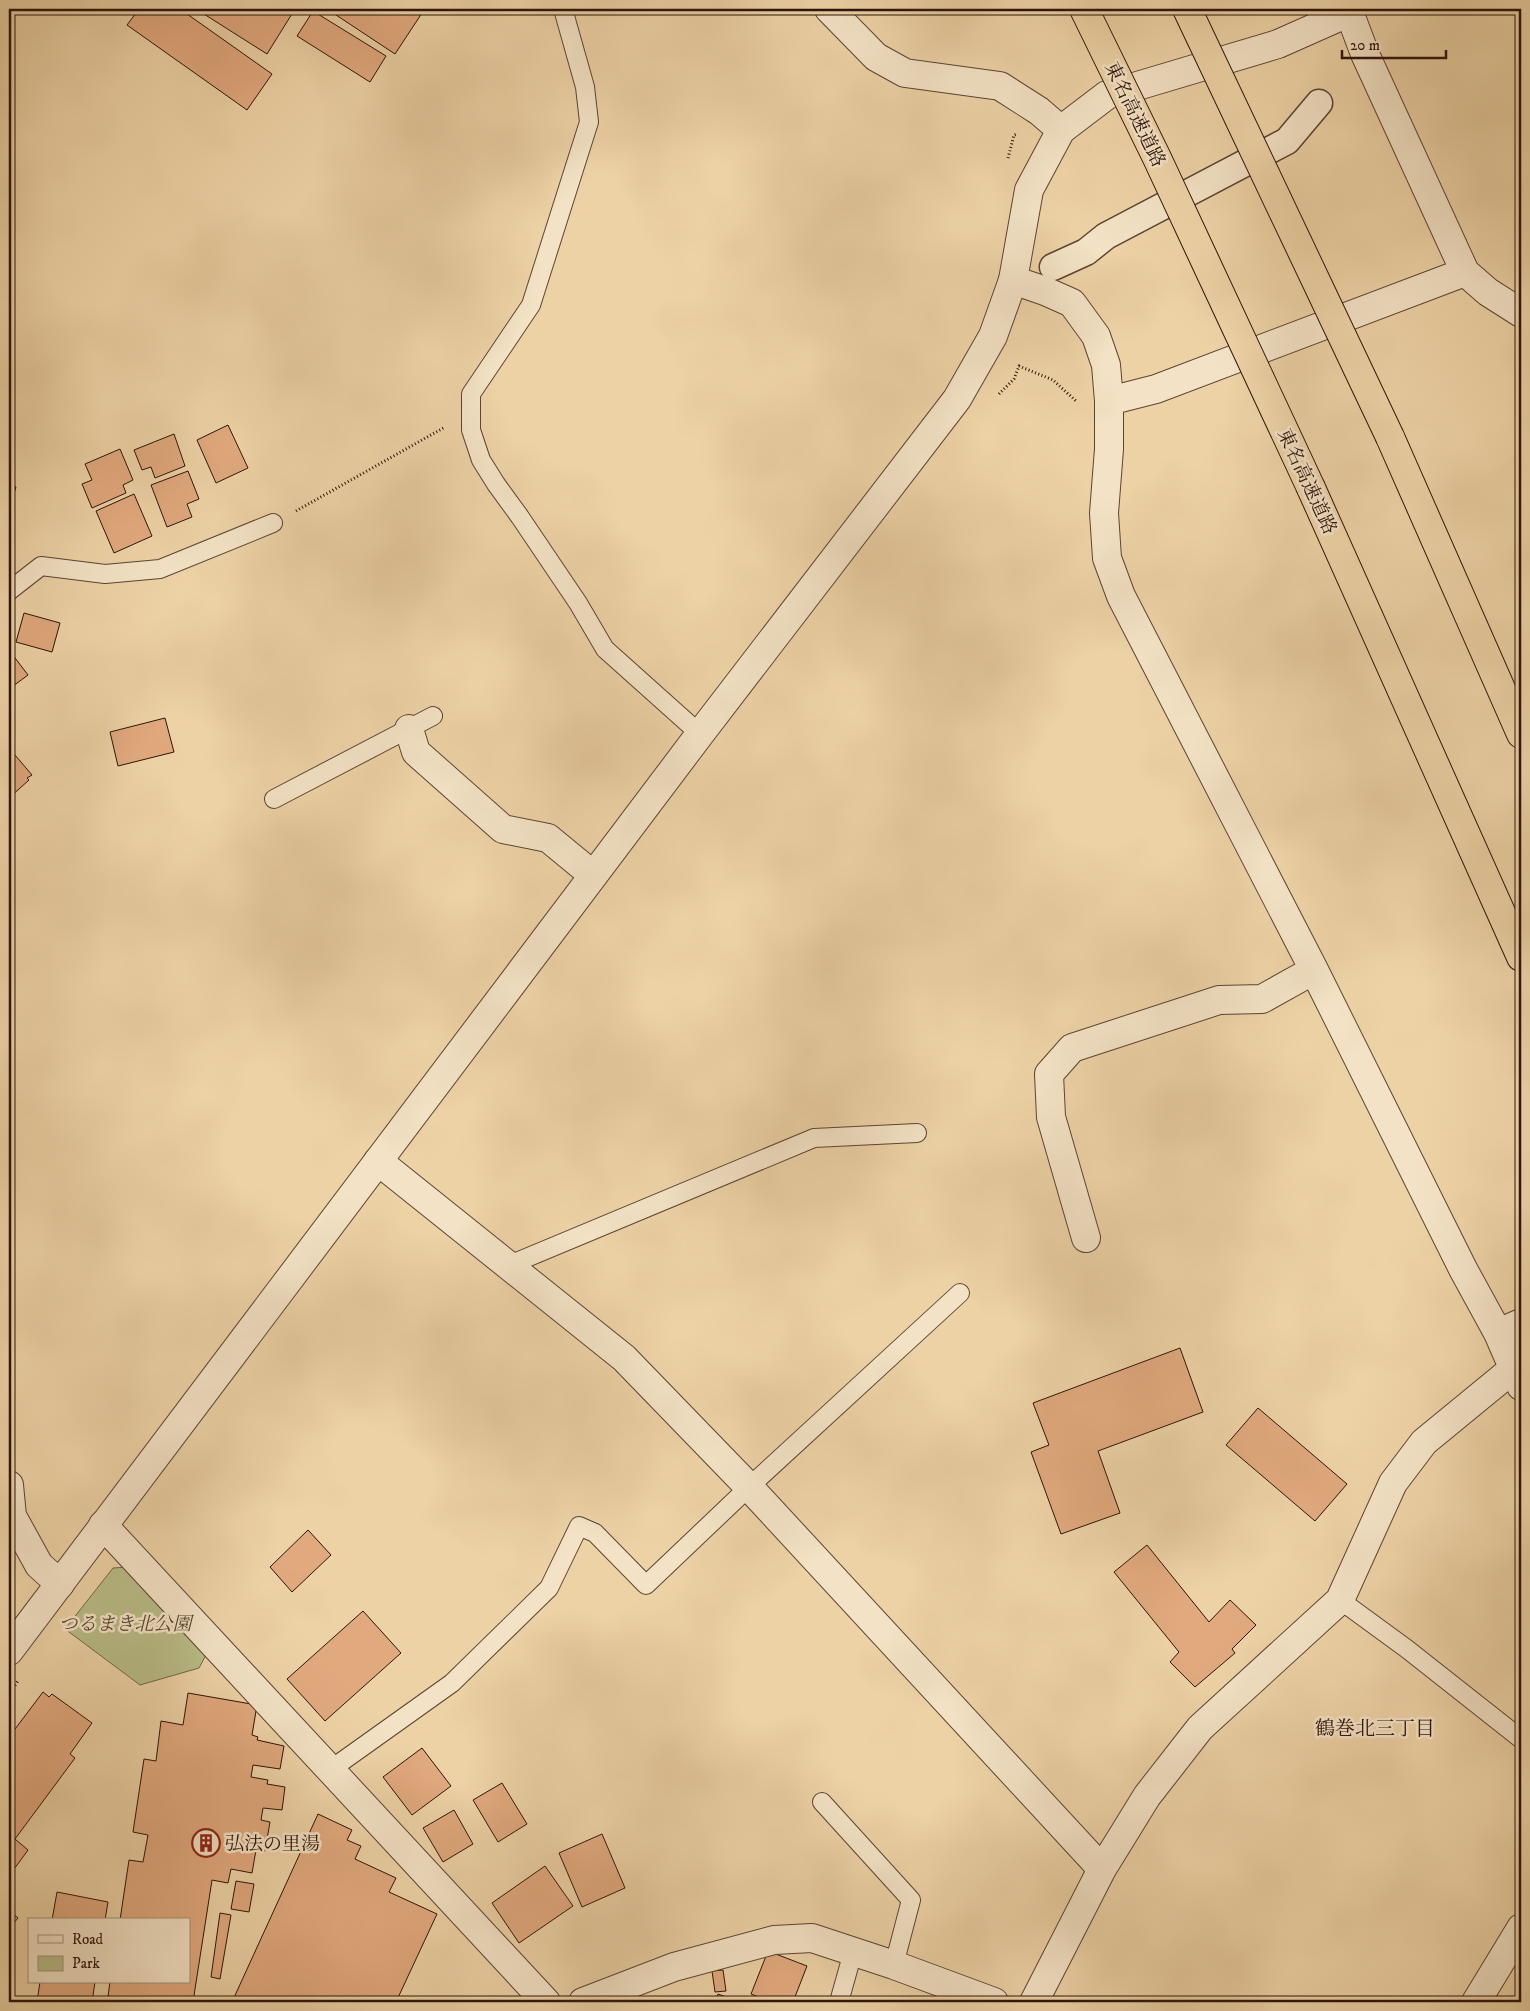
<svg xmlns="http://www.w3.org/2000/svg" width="1530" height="2011" viewBox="0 0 1530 2011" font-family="'IM FELL DW Pica','Noto Serif JP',serif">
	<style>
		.green { fill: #b8bc87; stroke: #726849 }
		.building { fill: #e1a97e; stroke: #2c140b }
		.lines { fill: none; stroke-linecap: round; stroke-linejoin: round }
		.service-casing { stroke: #5c4432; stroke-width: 20 }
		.pedestrian-casing { stroke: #5c4432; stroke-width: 29 }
		.minor-casing { stroke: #5c4432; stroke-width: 30 }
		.tertiary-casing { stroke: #5c4432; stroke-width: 30 }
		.motorway-casing { stroke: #2c140b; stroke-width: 30 }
		.path { stroke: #2c140b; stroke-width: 3; stroke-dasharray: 1 2.5; stroke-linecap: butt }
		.service { stroke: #f3e2c5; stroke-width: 18 }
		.pedestrian { stroke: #f3e2c5; stroke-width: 26 }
		.minor { stroke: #f3e2c5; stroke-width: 28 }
		.tertiary { stroke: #f3e2c5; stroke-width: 28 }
		.motorway { stroke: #edd2a6; stroke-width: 28 }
		.motorway-bridge-casing { stroke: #2c140b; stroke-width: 30; stroke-linecap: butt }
		.motorway-bridge { stroke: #edd2a6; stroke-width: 28 }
		.labels { text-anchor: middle; stroke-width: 5; stroke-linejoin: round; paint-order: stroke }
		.street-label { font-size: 19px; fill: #2c140b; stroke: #f3e2c5 }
		.park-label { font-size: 19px; font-style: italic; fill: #564630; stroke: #f3e2c5 }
		.poi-label { font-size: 19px; fill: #2c140b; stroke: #f3e2c5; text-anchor: start }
		.neighbourhood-label { font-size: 20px; fill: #2c140b; stroke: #f3e2c5 }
	</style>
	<rect width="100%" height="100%" fill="#edd2a6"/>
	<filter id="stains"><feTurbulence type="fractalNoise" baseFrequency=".004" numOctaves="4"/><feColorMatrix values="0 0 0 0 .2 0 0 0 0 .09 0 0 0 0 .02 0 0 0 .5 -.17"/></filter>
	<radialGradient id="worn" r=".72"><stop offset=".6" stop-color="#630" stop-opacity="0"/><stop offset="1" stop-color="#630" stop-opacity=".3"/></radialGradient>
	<path class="green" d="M129,1567L208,1651L199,1668L140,1685L65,1629L113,1568Z"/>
	<path class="building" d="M139,9H180L272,74L247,110L127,25Z
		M196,9H295L267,54Z
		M327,9H416L422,13L395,54Z
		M313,11L386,56L370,82L297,36Z
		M228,425L248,468L216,483L197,440Z
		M174,434L185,466L155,478L151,467L142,470L134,450Z
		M120,449L133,480L123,485L126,493L92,508L82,484L92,480L85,464Z
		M188,471L199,499L187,504L192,517L167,527L151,485Z
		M9,485L16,487L9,509Z
		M134,494L152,536L114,553L96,511Z
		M24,613L60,623L52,652L16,642Z
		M9,650L28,675L9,689Z
		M165,718L174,752L118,766L110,732Z
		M9,748L32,775L27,778L29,780L9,798Z
		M1180,1348L1203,1412L1098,1451L1120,1513L1061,1534L1031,1452L1049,1445L1033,1403Z
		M1258,1408L1347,1484L1315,1521L1226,1445Z
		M308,1530L331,1555L292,1592L270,1567Z
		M1147,1545L1209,1622L1230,1600L1256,1625L1232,1649L1235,1653L1195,1687L1170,1662L1179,1652L1114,1572Z
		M363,1611L401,1653L325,1721L287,1679Z
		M43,1692L49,1697L52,1694L92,1723L70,1754L75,1758L15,1839L28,1850L9,1876V1737Z
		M188,1693L257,1705L252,1735L258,1737L257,1740L284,1746L280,1769L253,1765L251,1777L268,1780L267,1784L285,1787L282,1810L263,1808L261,1820L270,1822L265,1851L256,1850L252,1873L231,1869L228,1883L212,1880L193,2002H152L108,1996L110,1982H189V1920H120L129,1860L143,1862L148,1835L133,1832L144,1759L156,1761L161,1721L183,1725Z
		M422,1748L451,1786L412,1815L383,1777Z
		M502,1783L527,1824L498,1842L473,1800Z
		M454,1810L473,1844L443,1862L423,1828Z
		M318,1814L352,1830L347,1840L361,1846L355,1859L396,1878L389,1892L437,1914L396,2002H232Z
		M602,1834L625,1888L582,1907L559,1853Z
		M545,1866L573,1906L519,1943L492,1903Z
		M236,1881L254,1884L249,1912L231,1909Z
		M57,1892L108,1902L105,1920H52Z
		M9,1910L18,1918L9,1929Z
		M220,1913L231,1915L220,1979L211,1977Z
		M768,1951L807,1966L793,2002H771L751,1994Z
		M723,1970L726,1991L715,1992L712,1971Z
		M40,1982H95L92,2002H37Z
		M718,1994L740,2002H715Z"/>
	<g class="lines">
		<defs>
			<path id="service" d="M563,9L585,87L589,122L531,305L471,394V430L481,460L496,484L520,517L578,603L605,649L700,734
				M9,591L41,566L105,574L160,569L273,523
				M274,799L433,716
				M507,1266L814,1138L917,1133
				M1340,1600L1407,1649L1521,1739
				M330,1770L452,1683L549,1588L579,1526L595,1533L646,1585L749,1487L960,1293
				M822,1802L911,1900L894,1965
				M839,2002L853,1952"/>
			<path id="pedestrian" d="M1053,267L1086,252L1106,236L1287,141L1319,103"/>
			<path id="minor" d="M829,9L876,57L905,73L1000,86L1039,111L1061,130
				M1348,9L1365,54L1465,272L1488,292L1521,313
				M1013,280L1045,291L1072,303L1096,336L1106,365L1109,401V449L1104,513L1107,558L1121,596L1314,970L1463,1269L1498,1333L1521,1386
				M1109,401L1156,389L1465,272
				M409,729L416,752L503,829L548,838L593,875
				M378,1161L624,1358L749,1487L1102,1869
				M1086,1238L1051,1117L1049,1074L1072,1048L1219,1000L1262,999L1314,970
				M1498,1333L1521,1323
				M9,1485L12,1516L39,1565L60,1584
				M103,1525L546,2002
				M583,2002L674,1967L774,1940L812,1938L894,1965L994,2002
				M1034,2002L1102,1869L1147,1796L1200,1728L1340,1600L1393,1483L1424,1442L1513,1369
				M1476,2002L1521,1928"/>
			<path id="tertiary" d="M9,1651L700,734L957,399L993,336L1013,280L1029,190L1061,130L1107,95L1278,44L1350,12"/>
			<path id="motorway" d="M1390,437L1521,734
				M1311,488L1521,957"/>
		</defs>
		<use href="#service" class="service-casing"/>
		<use href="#pedestrian" class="pedestrian-casing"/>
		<use href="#minor" class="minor-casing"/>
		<use href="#tertiary" class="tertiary-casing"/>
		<use href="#motorway" class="motorway-casing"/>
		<path class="path" d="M1008,158L1014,135L1017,134
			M999,394L1014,379L1019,366L1053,380L1076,401
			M296,511L445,427
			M9,1694L18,1681"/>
		<use href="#service" class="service"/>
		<use href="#pedestrian" class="pedestrian"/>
		<use href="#minor" class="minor"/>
		<use href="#tertiary" class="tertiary"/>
		<use href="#motorway" class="motorway"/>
		<defs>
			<path id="motorway-bridge" d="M1084,9L1157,158L1311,488
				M1187,9L1390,437"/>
		</defs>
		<use href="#motorway-bridge" class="motorway-bridge-casing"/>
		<use href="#motorway-bridge" class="motorway-bridge"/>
	</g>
	<defs>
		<symbol id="building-ring" viewBox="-11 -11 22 22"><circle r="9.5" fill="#f3e2c5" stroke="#8f2418" stroke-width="1.5"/><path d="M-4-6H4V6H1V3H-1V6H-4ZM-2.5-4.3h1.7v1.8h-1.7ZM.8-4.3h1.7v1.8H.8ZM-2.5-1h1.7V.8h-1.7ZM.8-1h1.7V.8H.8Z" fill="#8f2418"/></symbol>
	</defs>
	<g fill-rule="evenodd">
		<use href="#building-ring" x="190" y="1827" width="32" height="32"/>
	</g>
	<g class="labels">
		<g class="street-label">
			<text transform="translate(1136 114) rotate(64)" y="7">東名高速道路</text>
			<text transform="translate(1308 481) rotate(65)" y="7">東名高速道路</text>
		</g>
		<g class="park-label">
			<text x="125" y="1630">つるまき北公園</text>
		</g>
		<g class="poi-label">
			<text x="225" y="1850">弘法の里湯</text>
		</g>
		<g class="neighbourhood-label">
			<text x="1375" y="1735">鶴巻北三丁目</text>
		</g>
	</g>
	<rect width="1530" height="2011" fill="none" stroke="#edd2a6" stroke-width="30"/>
	<rect x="10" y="10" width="1510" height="1991" fill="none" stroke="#2c140b" stroke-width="2.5"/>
	<rect x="15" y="15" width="1500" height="1981" fill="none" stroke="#2c140b"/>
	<rect x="28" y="1918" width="162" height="65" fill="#f3e2c5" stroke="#a3907b"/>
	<rect x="38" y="1935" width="25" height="8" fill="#f3e2c5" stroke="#a3907b"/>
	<text x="72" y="1944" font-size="15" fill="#2c140b">Road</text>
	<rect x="38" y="1956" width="25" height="15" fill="#b8bc87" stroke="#a3907b"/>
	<text x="72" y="1968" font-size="15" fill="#2c140b">Park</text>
	<path d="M1342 50v8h104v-8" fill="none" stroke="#2c140b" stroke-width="2.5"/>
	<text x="1350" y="50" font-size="15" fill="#2c140b" stroke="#f3e2c5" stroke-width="4" paint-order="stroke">20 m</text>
	<rect width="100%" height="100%" filter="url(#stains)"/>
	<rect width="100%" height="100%" fill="url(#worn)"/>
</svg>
